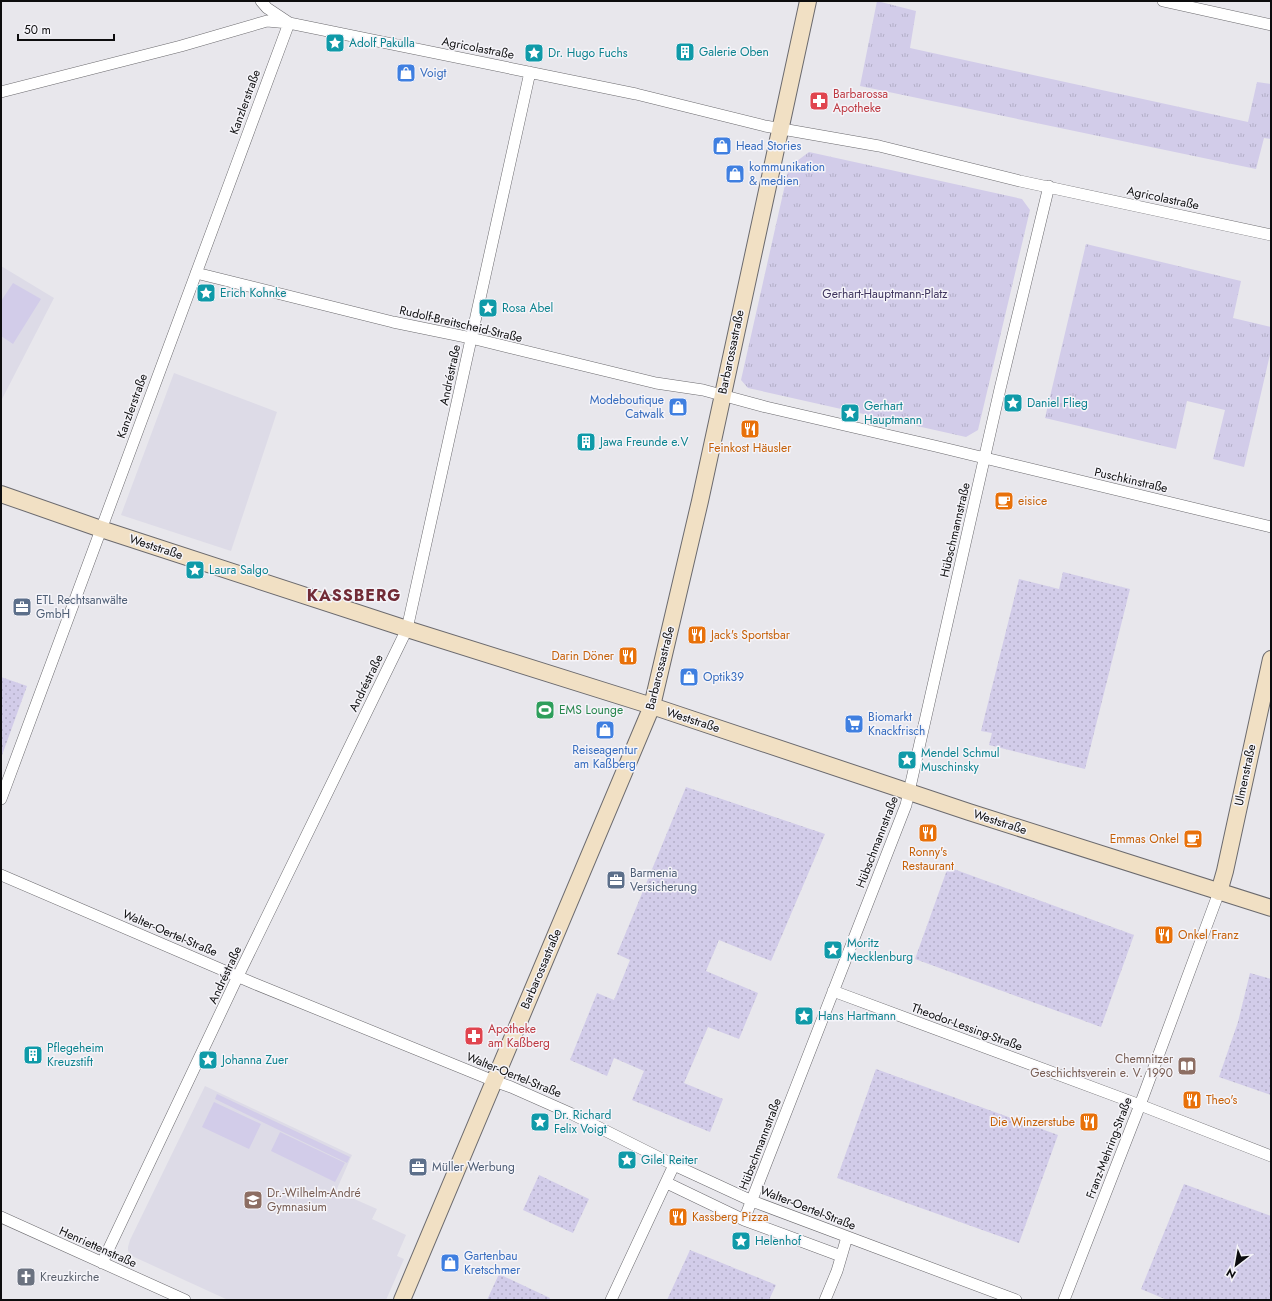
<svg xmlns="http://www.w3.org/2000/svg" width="1272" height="1301" viewBox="0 0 1272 1301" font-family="Jost,sans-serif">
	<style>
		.built { fill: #dddbe7 }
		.grass { fill: url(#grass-tufts) }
		.garden { fill: url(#garden-dots) }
		.pitch { fill: #d2cce9 }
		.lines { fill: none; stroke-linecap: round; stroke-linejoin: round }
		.street-casing { stroke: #6b6a6e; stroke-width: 12 }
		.secondary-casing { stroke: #6b6a6e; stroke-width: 18 }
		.street { stroke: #fff; stroke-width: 11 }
		.secondary { stroke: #f1e0c4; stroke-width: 16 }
		.labels { text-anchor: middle; stroke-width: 3; stroke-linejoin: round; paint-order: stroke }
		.culture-label { font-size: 12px; fill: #0d838f; stroke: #f5f4f9; text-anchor: start }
		.street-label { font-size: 12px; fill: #0d0d0e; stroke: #f5f4f9 }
		.shop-label { font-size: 12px; fill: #366cbe; stroke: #f5f4f9; text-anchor: start }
		.health-label { font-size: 12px; fill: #be3a42; stroke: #f5f4f9; text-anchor: start }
		.park-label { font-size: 12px; fill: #3e345d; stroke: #f5f4f9 }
		.food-label { font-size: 12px; fill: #c56008; stroke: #f5f4f9; text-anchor: start }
		.service-label { font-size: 12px; fill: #4e5e75; stroke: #f5f4f9; text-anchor: start }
		.leisure-label { font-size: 12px; fill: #27864d; stroke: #f5f4f9; text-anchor: start }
		.education-label { font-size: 12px; fill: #785e54; stroke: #f5f4f9; text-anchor: end }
		.worship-label { font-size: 12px; fill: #5b616d; stroke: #f5f4f9; text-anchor: start }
		.district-label { font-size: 16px; font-weight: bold; letter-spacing: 1px; fill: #712b36; stroke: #f5f4f9 }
	</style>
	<defs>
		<pattern id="grass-tufts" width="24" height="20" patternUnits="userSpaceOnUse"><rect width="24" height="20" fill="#d2cce9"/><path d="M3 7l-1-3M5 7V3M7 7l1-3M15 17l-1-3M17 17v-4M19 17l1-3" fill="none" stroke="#b3aec7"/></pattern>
		<pattern id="garden-dots" width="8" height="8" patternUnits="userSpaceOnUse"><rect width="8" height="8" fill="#d2cce9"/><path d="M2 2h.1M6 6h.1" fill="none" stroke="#b3aec7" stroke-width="1.8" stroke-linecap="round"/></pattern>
	</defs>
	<rect width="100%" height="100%" fill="#e8e7ec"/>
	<path class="built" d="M1,266L54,298L1,401Z
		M174,373L277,412L231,551L121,515Z
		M205,1086L352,1155L336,1191L377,1209L372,1219L406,1235L397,1256L404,1259L386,1300H228L132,1256L128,1251V1247L130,1240Z"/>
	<path class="grass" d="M877,1L916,11L910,48L1248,122L1257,82L1271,84V139L1264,138L1256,169L860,86Z
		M809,152L1022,199L1030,210L978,430L966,437L748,388L741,380L789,167Z
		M1086,244L1241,281L1233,318L1271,327V350L1244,467L1213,459L1225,410L1187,401L1176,449L1045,418Z"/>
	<path class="garden" d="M1063,572L1130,589L1085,769L989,745L992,733L981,731L1019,579L1059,589Z
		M1,677L27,686L1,758Z
		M686,787L825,834L771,961L719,940L706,971L758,993L739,1039L708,1027L684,1083L723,1099L710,1132L632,1100L644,1071L614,1058L607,1076L570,1060L597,993L614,1000L630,960L617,954Z
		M948,867L1134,935L1101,1027L915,959Z
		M1250,973L1271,979V1095L1219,1077L1238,1022Z
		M876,1069L1058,1135L1019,1243L837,1178Z
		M539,1175L589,1199L573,1233L523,1210Z
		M1184,1184L1271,1216V1300H1167L1141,1289Z
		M690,1250L776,1285L769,1300H667Z
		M499,1274L550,1298L549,1300H487Z"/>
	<path class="pitch" d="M13,283L41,299L13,344L1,336V301Z
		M217,1094L350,1157L347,1163L215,1099Z
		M214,1102L261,1124L249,1149L202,1127Z
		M280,1132L345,1163L335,1182L271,1151Z"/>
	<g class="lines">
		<defs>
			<path id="street" d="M261,1L267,8L288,22
				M1163,1L1271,25
				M1,92L181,46L267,21L289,23L636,94L765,126L879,146L1020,181L1271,235
				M196,273L393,322L471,338L656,383L703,390L766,407L935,446L1271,527
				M1,799L289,23
				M1,875L253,983L494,1081L511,1087L572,1114L674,1165L752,1201L1016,1300
				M833,991L1140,1105L1271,1156
				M667,1183L744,1220L841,1256
				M1,1217L185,1300
				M744,1220L906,805L1000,389L1049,186
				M102,1263L238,976L407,629L530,72
				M611,1300L674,1165
				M825,1300L837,1271L847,1237
				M1064,1300L1140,1105L1219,892"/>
			<path id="secondary" d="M1,494L101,529L407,629L652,706L969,812L1271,908
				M1219,892L1225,871L1271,659
				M402,1300L652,706L700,501L808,1"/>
		</defs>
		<use href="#street" class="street-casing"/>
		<use href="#secondary" class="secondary-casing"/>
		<use href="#street" class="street"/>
		<use href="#secondary" class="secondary"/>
	</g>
	<defs>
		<symbol id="sight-square" viewBox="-11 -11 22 22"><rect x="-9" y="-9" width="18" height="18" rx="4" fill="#0f9aa8" stroke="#f5f4f9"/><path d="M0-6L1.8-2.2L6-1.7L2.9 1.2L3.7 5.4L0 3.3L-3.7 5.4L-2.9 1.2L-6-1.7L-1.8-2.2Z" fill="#fff"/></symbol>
		<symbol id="building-square" viewBox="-11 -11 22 22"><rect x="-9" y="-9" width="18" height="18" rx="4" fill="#0f9aa8" stroke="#f5f4f9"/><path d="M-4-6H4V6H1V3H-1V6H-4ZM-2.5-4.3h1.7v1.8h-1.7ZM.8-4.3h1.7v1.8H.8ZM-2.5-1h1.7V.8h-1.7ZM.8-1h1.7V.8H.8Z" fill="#fff"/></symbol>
		<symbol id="shop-square" viewBox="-11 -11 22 22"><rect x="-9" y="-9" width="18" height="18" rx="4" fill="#3f7fe0" stroke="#f5f4f9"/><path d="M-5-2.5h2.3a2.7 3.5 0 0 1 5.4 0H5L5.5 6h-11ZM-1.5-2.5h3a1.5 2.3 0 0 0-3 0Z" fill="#fff"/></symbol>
		<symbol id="pharmacy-square" viewBox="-11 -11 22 22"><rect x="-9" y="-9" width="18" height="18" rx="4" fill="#e0444e" stroke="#f5f4f9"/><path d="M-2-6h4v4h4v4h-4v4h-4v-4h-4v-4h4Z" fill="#fff"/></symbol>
		<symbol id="restaurant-square" viewBox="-11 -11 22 22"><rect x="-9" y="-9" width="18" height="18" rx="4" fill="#e8710a" stroke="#f5f4f9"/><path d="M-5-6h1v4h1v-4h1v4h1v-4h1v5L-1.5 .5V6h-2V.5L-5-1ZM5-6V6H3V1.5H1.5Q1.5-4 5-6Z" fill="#fff"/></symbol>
		<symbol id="cafe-square" viewBox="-11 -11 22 22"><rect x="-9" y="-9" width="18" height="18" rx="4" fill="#e8710a" stroke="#f5f4f9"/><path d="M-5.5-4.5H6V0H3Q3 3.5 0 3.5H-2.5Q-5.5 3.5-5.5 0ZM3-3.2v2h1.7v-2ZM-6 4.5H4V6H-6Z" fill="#fff"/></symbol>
		<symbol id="office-square" viewBox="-11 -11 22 22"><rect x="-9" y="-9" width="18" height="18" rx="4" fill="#5c6f8a" stroke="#f5f4f9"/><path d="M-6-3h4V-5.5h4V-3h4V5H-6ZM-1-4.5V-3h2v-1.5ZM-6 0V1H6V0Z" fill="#fff"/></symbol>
		<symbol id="stadium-square" viewBox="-11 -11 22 22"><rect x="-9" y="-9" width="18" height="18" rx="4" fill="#2e9e5b" stroke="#f5f4f9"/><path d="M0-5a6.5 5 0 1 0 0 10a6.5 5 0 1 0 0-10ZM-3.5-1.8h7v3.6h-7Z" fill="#fff"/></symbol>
		<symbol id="supermarket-square" viewBox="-11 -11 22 22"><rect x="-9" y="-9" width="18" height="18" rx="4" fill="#3f7fe0" stroke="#f5f4f9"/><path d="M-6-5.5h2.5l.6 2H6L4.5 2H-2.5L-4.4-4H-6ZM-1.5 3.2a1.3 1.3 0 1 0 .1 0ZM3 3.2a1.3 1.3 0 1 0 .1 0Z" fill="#fff"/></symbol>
		<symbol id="library-square" viewBox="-11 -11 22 22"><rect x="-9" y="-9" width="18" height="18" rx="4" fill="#8d6e63" stroke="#f5f4f9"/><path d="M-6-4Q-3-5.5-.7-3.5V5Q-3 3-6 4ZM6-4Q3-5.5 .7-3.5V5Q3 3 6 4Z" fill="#fff"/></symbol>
		<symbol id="school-square" viewBox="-11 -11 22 22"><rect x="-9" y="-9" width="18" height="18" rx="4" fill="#8d6e63" stroke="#f5f4f9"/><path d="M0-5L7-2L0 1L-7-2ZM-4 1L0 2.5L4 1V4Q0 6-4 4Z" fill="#fff"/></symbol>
		<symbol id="church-square" viewBox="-11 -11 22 22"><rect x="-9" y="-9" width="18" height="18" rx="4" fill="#6b7280" stroke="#f5f4f9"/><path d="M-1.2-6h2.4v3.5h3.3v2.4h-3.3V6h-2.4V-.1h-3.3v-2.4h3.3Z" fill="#fff"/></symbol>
	</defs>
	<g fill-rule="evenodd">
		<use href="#sight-square" x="324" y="32" width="22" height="22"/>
		<use href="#building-square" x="674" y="41" width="22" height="22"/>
		<use href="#sight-square" x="523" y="42" width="22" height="22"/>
		<use href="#shop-square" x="395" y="62" width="22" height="22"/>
		<use href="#pharmacy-square" x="808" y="90" width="22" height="22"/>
		<use href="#shop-square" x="711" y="135" width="22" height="22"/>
		<use href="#shop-square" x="724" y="163" width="22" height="22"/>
		<use href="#sight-square" x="195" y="282" width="22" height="22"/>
		<use href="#sight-square" x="477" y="297" width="22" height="22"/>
		<use href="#sight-square" x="1002" y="392" width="22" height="22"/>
		<use href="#shop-square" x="667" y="396" width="22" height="22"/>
		<use href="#sight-square" x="839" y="402" width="22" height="22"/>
		<use href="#restaurant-square" x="739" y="418" width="22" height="22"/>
		<use href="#building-square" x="575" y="431" width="22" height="22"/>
		<use href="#cafe-square" x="993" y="490" width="22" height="22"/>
		<use href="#sight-square" x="184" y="559" width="22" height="22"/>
		<use href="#office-square" x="11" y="596" width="22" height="22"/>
		<use href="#restaurant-square" x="686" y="624" width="22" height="22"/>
		<use href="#restaurant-square" x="617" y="645" width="22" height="22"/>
		<use href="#shop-square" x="678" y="666" width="22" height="22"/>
		<use href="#stadium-square" x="534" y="699" width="22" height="22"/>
		<use href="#supermarket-square" x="843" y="713" width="22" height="22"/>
		<use href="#shop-square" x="594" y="719" width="22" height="22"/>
		<use href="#sight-square" x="896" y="749" width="22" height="22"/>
		<use href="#restaurant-square" x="917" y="822" width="22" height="22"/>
		<use href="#cafe-square" x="1182" y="828" width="22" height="22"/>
		<use href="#office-square" x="605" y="869" width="22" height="22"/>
		<use href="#restaurant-square" x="1153" y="924" width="22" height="22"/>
		<use href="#sight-square" x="822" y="939" width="22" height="22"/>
		<use href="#sight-square" x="793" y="1005" width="22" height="22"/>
		<use href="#pharmacy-square" x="463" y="1025" width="22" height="22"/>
		<use href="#building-square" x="22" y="1044" width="22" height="22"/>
		<use href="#sight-square" x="197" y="1049" width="22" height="22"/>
		<use href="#library-square" x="1176" y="1055" width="22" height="22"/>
		<use href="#restaurant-square" x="1181" y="1089" width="22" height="22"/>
		<use href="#sight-square" x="529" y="1111" width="22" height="22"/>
		<use href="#restaurant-square" x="1078" y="1111" width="22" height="22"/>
		<use href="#sight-square" x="616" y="1149" width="22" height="22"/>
		<use href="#office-square" x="407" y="1156" width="22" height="22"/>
		<use href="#school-square" x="242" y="1189" width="22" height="22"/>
		<use href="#restaurant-square" x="667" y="1206" width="22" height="22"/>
		<use href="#sight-square" x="730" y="1230" width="22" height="22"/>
		<use href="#shop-square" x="439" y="1252" width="22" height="22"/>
		<use href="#church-square" x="15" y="1266" width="22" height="22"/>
	</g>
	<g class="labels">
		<g class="culture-label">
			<text x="349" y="47">Adolf Pakulla</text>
			<text x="699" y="56">Galerie Oben</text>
			<text x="548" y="57">Dr. Hugo Fuchs</text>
			<text x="220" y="297">Erich Kohnke</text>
			<text x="502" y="312">Rosa Abel</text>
			<text x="1027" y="407">Daniel Flieg</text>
			<text x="864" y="410">Gerhart<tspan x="864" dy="14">Hauptmann</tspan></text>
			<text x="600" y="446">Jawa Freunde e.V</text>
			<text x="209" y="574">Laura Salgo</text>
			<text x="921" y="757">Mendel Schmul<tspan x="921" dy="14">Muschinsky</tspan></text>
			<text x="847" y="947">Moritz<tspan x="847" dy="14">Mecklenburg</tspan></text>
			<text x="818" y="1020">Hans Hartmann</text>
			<text x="47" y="1052">Pflegeheim<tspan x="47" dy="14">Kreuzstift</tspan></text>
			<text x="222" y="1064">Johanna Zuer</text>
			<text x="554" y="1119">Dr. Richard<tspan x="554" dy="14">Felix Voigt</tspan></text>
			<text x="641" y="1164">Gilel Reiter</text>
			<text x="755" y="1245">Helenhof</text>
		</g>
		<g class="street-label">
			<text transform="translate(478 48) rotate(11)" y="4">Agricolastraße</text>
			<text transform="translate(245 102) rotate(-70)" y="4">Kanzlerstraße</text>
			<text transform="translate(1163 198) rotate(12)" y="4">Agricolastraße</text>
			<text transform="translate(461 324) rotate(13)" y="4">Rudolf-Breitscheid-Straße</text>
			<text transform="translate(731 352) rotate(-78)" y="4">Barbarossastraße</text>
			<text transform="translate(450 375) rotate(-78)" y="4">Andréstraße</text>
			<text transform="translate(132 406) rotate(-70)" y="4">Kanzlerstraße</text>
			<text transform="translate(1131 480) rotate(13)" y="4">Puschkinstraße</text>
			<text transform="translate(955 530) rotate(-77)" y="4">Hübschmannstraße</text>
			<text transform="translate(156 547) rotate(18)" y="4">Weststraße</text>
			<text transform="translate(660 668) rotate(-76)" y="4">Barbarossastraße</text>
			<text transform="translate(366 683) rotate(-64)" y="4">Andréstraße</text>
			<text transform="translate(693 720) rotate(18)" y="4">Weststraße</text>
			<text transform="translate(1245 775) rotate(-78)" y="4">Ulmenstraße</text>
			<text transform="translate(1000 822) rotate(18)" y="4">Weststraße</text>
			<text transform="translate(877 842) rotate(-69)" y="4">Hübschmannstraße</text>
			<text transform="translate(170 933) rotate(23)" y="4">Walter-Oertel-Straße</text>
			<text transform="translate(541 969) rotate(-67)" y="4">Barbarossastraße</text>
			<text transform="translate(225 975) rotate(-65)" y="4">Andréstraße</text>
			<text transform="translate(967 1027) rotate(20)" y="4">Theodor-Lessing-Straße</text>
			<text transform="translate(514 1075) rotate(22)" y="4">Walter-Oertel-Straße</text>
			<text transform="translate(760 1144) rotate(-69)" y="4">Hübschmannstraße</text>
			<text transform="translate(1109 1148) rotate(-69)" y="4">Franz-Mehring-Straße</text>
			<text transform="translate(808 1208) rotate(21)" y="4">Walter-Oertel-Straße</text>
			<text transform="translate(98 1247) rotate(24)" y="4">Henriettenstraße</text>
		</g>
		<g class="shop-label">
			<text x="420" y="77">Voigt</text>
			<text x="736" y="150">Head Stories</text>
			<text x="749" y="171">kommunikation<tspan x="749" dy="14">&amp; medien</tspan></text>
			<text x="664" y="404" text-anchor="end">Modeboutique<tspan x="664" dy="14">Catwalk</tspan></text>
			<text x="703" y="681">Optik39</text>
			<text x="868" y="721">Biomarkt<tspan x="868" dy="14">Knackfrisch</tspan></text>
			<text x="605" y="754" text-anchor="middle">Reiseagentur<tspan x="605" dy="14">am Kaßberg</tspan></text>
			<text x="464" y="1260">Gartenbau<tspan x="464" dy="14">Kretschmer</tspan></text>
		</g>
		<g class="health-label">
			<text x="833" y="98">Barbarossa<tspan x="833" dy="14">Apotheke</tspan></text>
			<text x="488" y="1033">Apotheke<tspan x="488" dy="14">am Kaßberg</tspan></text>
		</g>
		<g class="park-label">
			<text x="885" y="298">Gerhart-Hauptmann-Platz</text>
		</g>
		<g class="food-label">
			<text x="750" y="452" text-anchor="middle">Feinkost Häusler</text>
			<text x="1018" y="505">eisice</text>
			<text x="711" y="639">Jack's Sportsbar</text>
			<text x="614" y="660" text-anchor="end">Darin Döner</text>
			<text x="1179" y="843" text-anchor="end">Emmas Onkel</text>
			<text x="928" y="856" text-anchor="middle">Ronny's<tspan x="928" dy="14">Restaurant</tspan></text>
			<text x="1178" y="939">Onkel Franz</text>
			<text x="1206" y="1104">Theo's</text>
			<text x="1075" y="1126" text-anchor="end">Die Winzerstube</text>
			<text x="692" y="1221">Kassberg Pizza</text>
		</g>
		<g class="service-label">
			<text x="36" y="604">ETL Rechtsanwälte<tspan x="36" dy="14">GmbH</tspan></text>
			<text x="630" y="877">Barmenia<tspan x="630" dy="14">Versicherung</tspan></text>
			<text x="432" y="1171">Müller Werbung</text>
		</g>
		<g class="leisure-label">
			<text x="559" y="714">EMS Lounge</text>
		</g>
		<g class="education-label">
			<text x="1173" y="1063">Chemnitzer<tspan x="1173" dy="14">Geschichtsverein e. V. 1990</tspan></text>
			<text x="267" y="1197" text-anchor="start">Dr.-Wilhelm-André<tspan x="267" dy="14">Gymnasium</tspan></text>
		</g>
		<g class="worship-label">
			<text x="40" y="1281">Kreuzkirche</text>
		</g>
		<g class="district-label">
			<text x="354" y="601">KASSBERG</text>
		</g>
	</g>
	<rect width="1272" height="1301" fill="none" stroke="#0d0d0e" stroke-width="4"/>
	<g transform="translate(1236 1265) rotate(211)" stroke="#f5f4f9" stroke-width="3" paint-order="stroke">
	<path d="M0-3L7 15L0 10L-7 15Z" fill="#0d0d0e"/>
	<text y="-6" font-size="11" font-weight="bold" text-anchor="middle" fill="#0d0d0e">N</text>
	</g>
	<path d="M18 34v6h96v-6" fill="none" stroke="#0d0d0e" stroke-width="2"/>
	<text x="24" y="34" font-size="12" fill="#0d0d0e" stroke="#f5f4f9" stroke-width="3" paint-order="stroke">50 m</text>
</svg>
